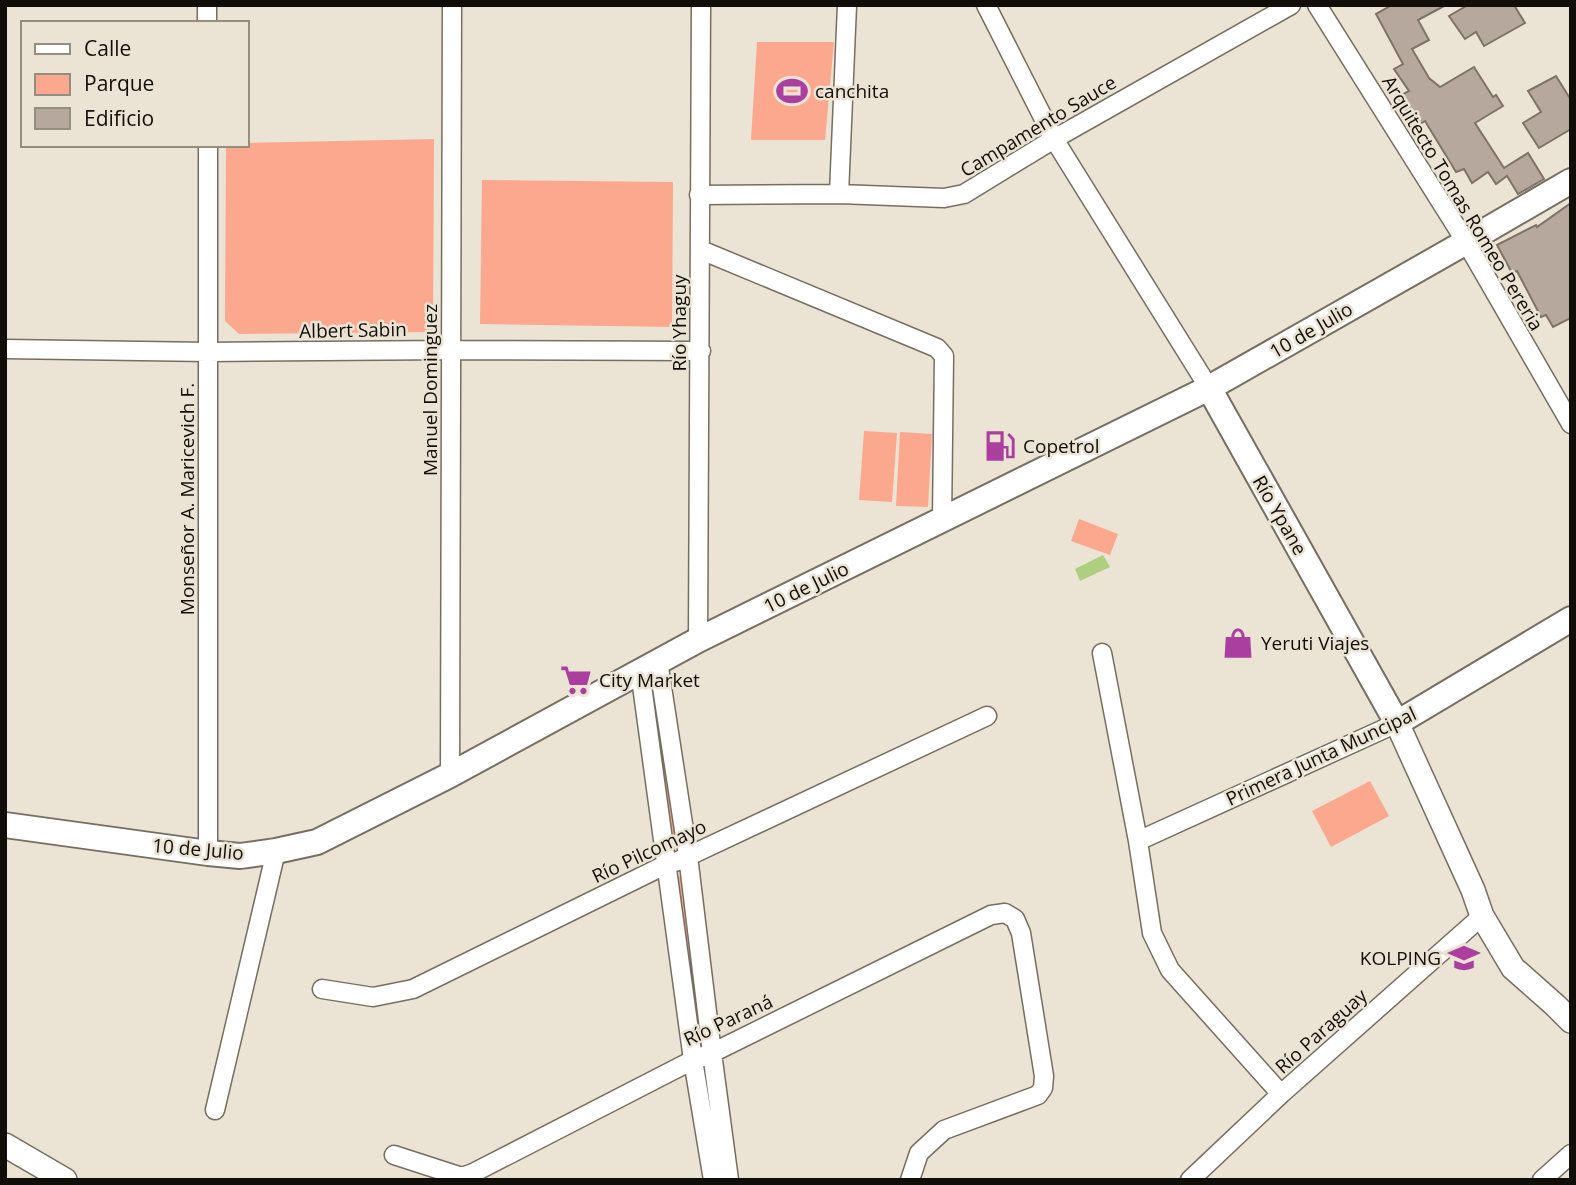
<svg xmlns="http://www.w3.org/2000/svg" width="1576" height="1185" viewBox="0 0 1576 1185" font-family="'Open Sans',sans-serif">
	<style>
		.green { fill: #fba88e }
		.water { fill: #aecf7f }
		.building { fill: #b6a89c; stroke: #7f7267; stroke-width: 2 }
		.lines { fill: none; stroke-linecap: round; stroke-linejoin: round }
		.minor-casing { stroke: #766e60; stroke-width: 21 }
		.tertiary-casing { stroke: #766e60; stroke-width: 26 }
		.secondary-casing { stroke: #766e60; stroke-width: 28 }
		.minor { stroke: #fff; stroke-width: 18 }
		.tertiary { stroke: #fff; stroke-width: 23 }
		.secondary { stroke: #fff; stroke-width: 24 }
		.labels { text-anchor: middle; stroke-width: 5; stroke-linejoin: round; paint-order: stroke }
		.poi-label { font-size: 19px; fill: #110e09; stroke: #ebe3d3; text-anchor: start }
		.street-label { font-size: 19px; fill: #110e09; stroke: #ebe3d3 }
	</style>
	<rect width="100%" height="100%" fill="#ebe3d3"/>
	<path class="green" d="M757,42H834L825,140H751Z
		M434,139L433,332L239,334L225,321L226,145H247V143Z
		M482,180L673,182L672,327L480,324Z
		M864,431L897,433L892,502L859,500Z
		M900,432L932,434L928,507L896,506Z
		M1079,519L1118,534L1110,555L1071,541Z
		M653,687L655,688L676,838L674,840L672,839L651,688Z
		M1370,781L1389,816L1331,847L1312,811Z
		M679,876L681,878L702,1040L699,1038L677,878Z"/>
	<path class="water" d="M1103,555L1110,567L1080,581L1075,569Z"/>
	<path class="building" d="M1392,5H1446L1418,20L1429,40L1412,49L1429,78L1440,87L1474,67L1493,97L1496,95L1503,106L1475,123L1504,168L1528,153L1544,179L1518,194L1507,176L1496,184L1488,172L1472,183L1464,169L1456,172L1425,121L1415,127L1398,97L1409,91L1394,69L1403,64L1376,14Z
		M1468,5H1514L1525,23L1484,46L1476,32L1465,39L1449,16Z
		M1556,76L1571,100V129L1539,148L1523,123L1541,112L1528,91Z
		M1571,203V318L1553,327L1546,315L1541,317L1517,271L1512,273L1497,245L1536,225L1537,227Z"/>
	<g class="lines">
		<defs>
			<path id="minor" d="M207,5V23
				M986,5L1054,139L1209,388
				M1317,5L1466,242L1571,424
				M208,145V853
				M839,194L847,5
				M699,195L839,194L944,198L964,194L1054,139L1291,5
				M701,250L937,348L944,356L942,520
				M5,349L208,352L451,350L701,351
				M698,640C700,429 699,217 701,5
				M1102,653L1138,841L1152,933L1170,970L1281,1094
				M658,661L688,856L712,1053L729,1180
				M640,671L693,1060L713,1180
				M450,775L452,5
				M1138,841L1397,723
				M322,989L373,997L413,989L667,864L678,861L987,716
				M215,1110L276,851
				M394,1155L462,1177L473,1173L693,1060L712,1053L991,915L1005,913L1015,919L1021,933L1044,1076L1043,1088L1038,1095L944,1130L919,1153L910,1180
				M1190,1180L1281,1094L1482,916
				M1542,1180L1571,1154"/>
			<path id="tertiary" d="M1397,723L1473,890L1482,916L1513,968L1556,1006L1571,1021
				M5,1145L65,1180"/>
			<path id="secondary" d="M1209,388L1397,723L1571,619
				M5,825L208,853L240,856L276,851L317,842L450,775L698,640L1209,388L1466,242L1571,181"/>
		</defs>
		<use href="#minor" class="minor-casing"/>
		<use href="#tertiary" class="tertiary-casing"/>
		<use href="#secondary" class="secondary-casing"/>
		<use href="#minor" class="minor"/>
		<use href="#tertiary" class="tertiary"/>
		<use href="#secondary" class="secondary"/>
	</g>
	<defs>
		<symbol id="stadium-bare" viewBox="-9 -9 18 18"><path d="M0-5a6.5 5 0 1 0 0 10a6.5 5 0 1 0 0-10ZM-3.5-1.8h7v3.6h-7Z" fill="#aa3fa0" stroke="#ebe3d3" stroke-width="2.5" paint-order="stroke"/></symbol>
		<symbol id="fuel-bare" viewBox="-9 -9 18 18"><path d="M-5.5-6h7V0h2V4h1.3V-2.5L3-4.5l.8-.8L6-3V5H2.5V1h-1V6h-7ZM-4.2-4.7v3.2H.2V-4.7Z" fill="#aa3fa0" stroke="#ebe3d3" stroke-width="2.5" paint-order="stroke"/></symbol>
		<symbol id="shop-bare" viewBox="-9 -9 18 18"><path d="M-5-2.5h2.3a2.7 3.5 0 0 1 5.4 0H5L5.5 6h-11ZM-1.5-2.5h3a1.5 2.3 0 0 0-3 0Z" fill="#aa3fa0" stroke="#ebe3d3" stroke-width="2.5" paint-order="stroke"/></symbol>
		<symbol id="supermarket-bare" viewBox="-9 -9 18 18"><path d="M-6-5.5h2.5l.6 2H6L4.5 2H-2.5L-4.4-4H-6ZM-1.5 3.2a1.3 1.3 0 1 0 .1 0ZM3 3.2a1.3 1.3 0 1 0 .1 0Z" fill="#aa3fa0" stroke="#ebe3d3" stroke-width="2.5" paint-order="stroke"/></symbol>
		<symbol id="school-bare" viewBox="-9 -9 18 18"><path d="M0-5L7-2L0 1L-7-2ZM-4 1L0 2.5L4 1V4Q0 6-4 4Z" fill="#aa3fa0" stroke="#ebe3d3" stroke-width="2.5" paint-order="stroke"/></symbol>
	</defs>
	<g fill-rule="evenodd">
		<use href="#stadium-bare" x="770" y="69" width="44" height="44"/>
		<use href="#fuel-bare" x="978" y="424" width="44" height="44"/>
		<use href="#shop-bare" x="1216" y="621" width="44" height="44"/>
		<use href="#supermarket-bare" x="554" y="658" width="44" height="44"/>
		<use href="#school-bare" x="1442" y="936" width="44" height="44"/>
	</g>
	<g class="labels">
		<g class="poi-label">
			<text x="815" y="98">canchita</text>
			<text x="1023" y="453">Copetrol</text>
			<text x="1261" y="650">Yeruti Viajes</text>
			<text x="599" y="687">City Market</text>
			<text x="1441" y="965" text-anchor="end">KOLPING</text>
		</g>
		<g class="street-label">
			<text transform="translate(1038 126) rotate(-31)" y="7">Campamento Sauce</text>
			<text transform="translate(1463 203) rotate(59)" y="7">Arquitecto Tomas Romeo Pereria</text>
			<text transform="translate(679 323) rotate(-90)" y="7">Río Yhaguy</text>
			<text transform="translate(353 330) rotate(-1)" y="7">Albert Sabin</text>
			<text transform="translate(1311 330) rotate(-30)" y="7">10 de Julio</text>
			<text transform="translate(430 390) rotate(-90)" y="7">Manuel Dominguez</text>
			<text transform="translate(187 499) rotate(-90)" y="7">Monseñor A. Maricevich F.</text>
			<text transform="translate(1280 515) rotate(60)" y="7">Río Ypane</text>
			<text transform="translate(806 587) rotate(-26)" y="7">10 de Julio</text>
			<text transform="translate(1321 756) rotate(-25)" y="7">Primera Junta Muncipal</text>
			<text transform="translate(198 849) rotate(5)" y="7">10 de Julio</text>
			<text transform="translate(649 851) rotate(-25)" y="7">Río Pilcomayo</text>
			<text transform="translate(728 1020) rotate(-25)" y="7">Río Paraná</text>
			<text transform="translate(1321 1031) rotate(-42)" y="7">Río Paraguay</text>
		</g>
	</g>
	<rect width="1576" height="1185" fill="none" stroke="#110e09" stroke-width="14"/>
	<rect x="21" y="21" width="228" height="126" fill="#ebe3d3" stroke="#948e82" stroke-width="2"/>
	<rect x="35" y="44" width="35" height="10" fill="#ffffff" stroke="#948e82" stroke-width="2"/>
	<text x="84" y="56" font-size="21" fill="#110e09">Calle</text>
	<rect x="35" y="74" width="35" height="21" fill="#fba88e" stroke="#948e82" stroke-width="2"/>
	<text x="84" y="91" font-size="21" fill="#110e09">Parque</text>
	<rect x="35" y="108" width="35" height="21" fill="#b6a89c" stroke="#948e82" stroke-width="2"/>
	<text x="84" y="126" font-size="21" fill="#110e09">Edificio</text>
</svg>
